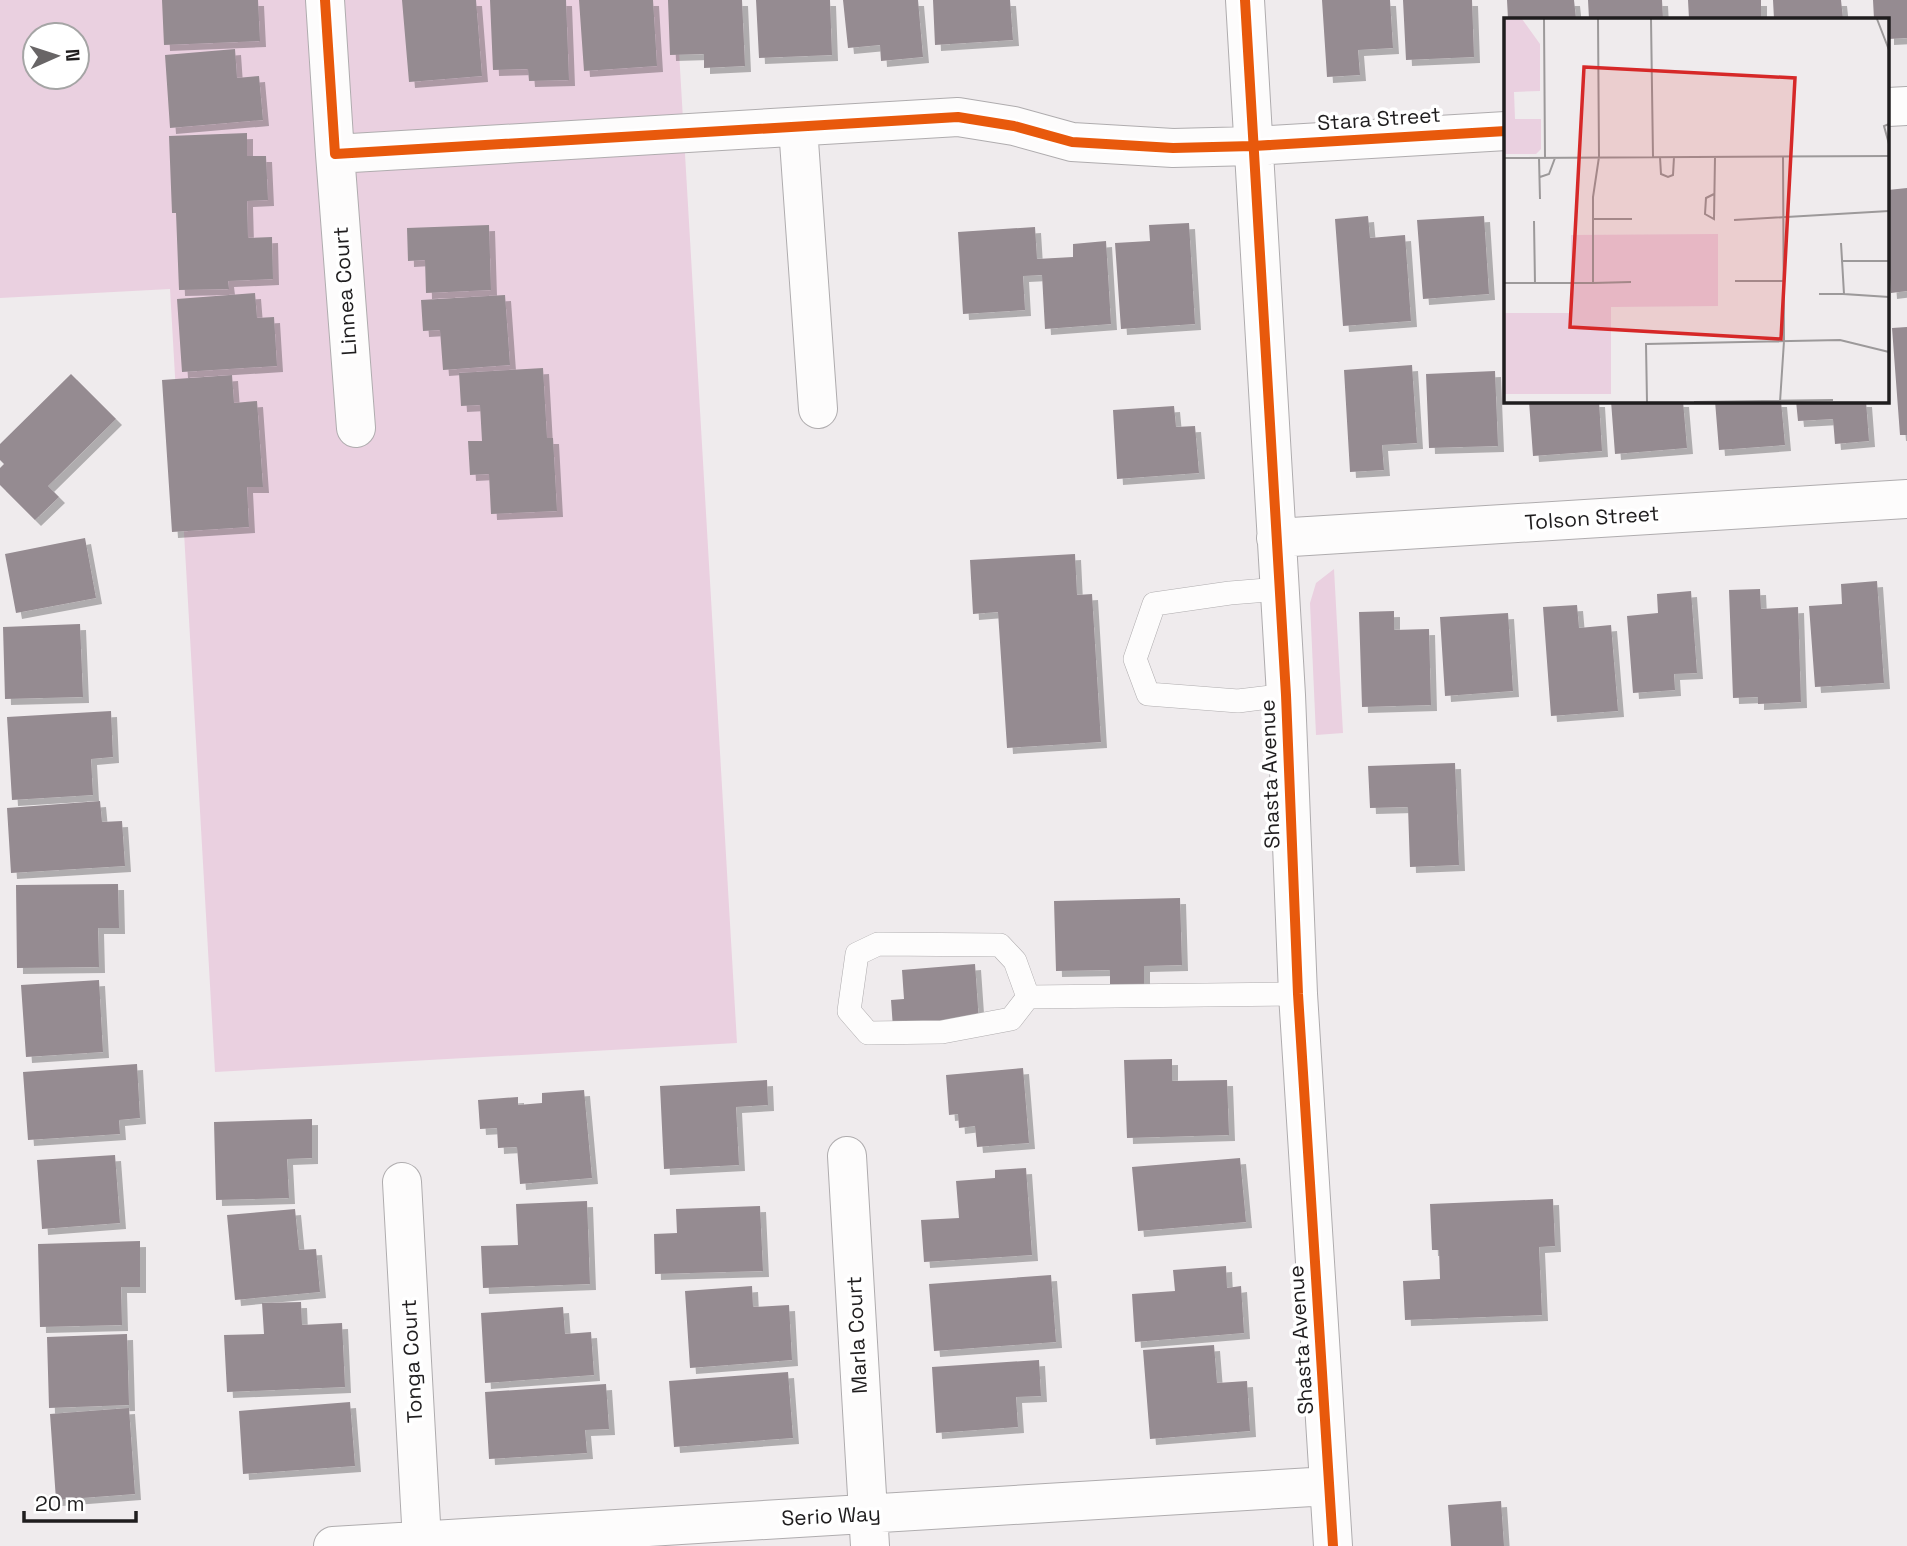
<svg xmlns="http://www.w3.org/2000/svg" width="1907" height="1546" viewBox="0 0 1907 1546" font-family="'Space Grotesk',sans-serif">
	<style>
		.green { fill: #ead0e0; fill-rule: evenodd }
		.building { fill: #958b91; filter: url(#shadow) }
		.lines { fill: none; stroke-linecap: round; stroke-linejoin: round }
		.lane-casing { stroke: #afacae; stroke-width: 24 }
		.street-casing { stroke: #afacae; stroke-width: 40 }
		.lane { stroke: #fdfcfc; stroke-width: 23 }
		.street { stroke: #fdfcfc; stroke-width: 38 }
		.cycleway-casing { stroke: #fff; stroke-width: 15 }
		.cycleway { stroke: #e8590c; stroke-width: 10 }
		.labels { text-anchor: middle; stroke-width: 7; stroke-linejoin: round; paint-order: stroke }
		.street-label { font-size: 21px; fill: #1f1d1e; stroke: #fff }
		.inset-road { fill: none; stroke: #9c999a; stroke-width: 2 }
		.view { fill: #d62828; fill-opacity: 0.15; stroke: #d62828; stroke-width: 3.5 }
		.inset-edge { fill: none; stroke: #1f1d1e; stroke-width: 3.5 }
	</style>
	<defs>
		<filter id="shadow"><feDropShadow dx="6" dy="6" stdDeviation="0" flood-color="#0004"/></filter>
	</defs>
	<rect width="100%" height="100%" fill="#efebed"/>
	<path class="green" d="M0,0H676L737,1043L215,1072L170,289L0,298ZM35,35H77V77H35Z
		M1334,569L1343,733L1316,735L1310,603L1316,583Z"/>
	<path class="building" d="M162,0H258L260,41L164,45Z
		M402,0H476L482,76L409,82Z
		M490,0H566L569,80L529,81L528,69L493,70Z
		M579,0H653L657,66L584,71Z
		M668,0H742L745,66L704,68V54L670,55Z
		M756,0H830L832,55L759,58Z
		M843,0H918L923,57L881,61L880,45L848,48Z
		M933,0H1010L1013,40L935,45Z
		M1322,0H1390L1393,48L1358,50L1360,75L1327,77Z
		M1403,0H1472L1474,57L1406,60Z
		M1507,0H1574L1576,19H1508Z
		M1588,0H1662L1663,19H1589Z
		M1688,0H1761V19H1689Z
		M1773,0H1841L1843,19H1774Z
		M1873,0H1907V38L1888,39V19H1874Z
		M235,49L237,78L259,76L263,120L170,128L165,55Z
		M247,133V156H266L268,200L247,201L248,238L272,237L273,279L228,281L229,289L179,290L176,213H172L169,136Z
		M1907,188V291L1891,293L1888,249V190Z
		M1368,216L1370,238L1405,235L1411,321L1343,326L1335,219Z
		M1484,216L1489,294L1423,299L1417,220Z
		M1189,223L1195,324L1121,329L1115,243L1150,241L1149,225Z
		M489,225L491,290L426,293L425,260L408,261L407,228Z
		M1035,227L1037,259L1073,257V244L1106,241L1111,324L1045,329L1042,275L1023,276L1025,310L963,314L958,232Z
		M255,293L257,318L274,317L277,366L182,372L177,299Z
		M505,295L510,365L443,370L440,330L423,331L421,300Z
		M1907,327V435H1900L1892,328Z
		M1412,365L1417,443L1382,445L1384,470L1350,472L1344,370Z
		M543,368L547,438H553L557,511L491,514L489,474L470,475L468,441H482L480,405L461,406L459,373Z
		M1495,371L1498,446L1429,448L1426,374Z
		M71,374L116,419L48,486L59,497L35,520L0,485V468L4,464L0,460V444Z
		M232,375L234,403L257,401L263,487H247L249,527L172,532L162,380Z
		M1529,401H1599L1602,451L1533,456Z
		M1611,401H1683L1687,448L1615,454Z
		M1715,401H1781L1785,445L1719,450Z
		M1796,401H1866L1869,441L1835,444L1833,419L1798,421Z
		M1174,406L1176,427L1195,426L1199,473L1117,479L1113,410Z
		M85,538L96,598L16,613L5,554Z
		M1075,554L1077,595L1092,594L1101,742L1007,748L998,612L973,614L970,560Z
		M1877,581L1884,683L1815,687L1809,606L1842,604L1841,584Z
		M1760,589L1761,609L1798,607L1801,702L1758,704V697L1733,698L1729,590Z
		M1691,591L1697,673L1674,674L1675,690L1633,693L1627,616L1658,613L1657,594Z
		M1577,605L1579,628L1611,625L1618,711L1551,716L1543,607Z
		M1394,611V630L1429,629L1431,705L1362,707L1359,612Z
		M1508,613L1513,691L1445,696L1440,617Z
		M80,624L83,697L5,699L3,627Z
		M111,711L113,757L91,759L93,795L12,800L7,717Z
		M1455,763L1459,865L1410,867L1408,807L1370,808L1368,766Z
		M100,801L102,822L122,821L125,866L11,873L7,808Z
		M118,884L119,928H98L99,967L17,968L16,885Z
		M1180,898L1182,965L1144,966V986L1110,987V970L1056,971L1054,901Z
		M975,964L979,1022L893,1028L891,1000L904,999L902,970Z
		M99,980L103,1052L26,1057L21,985Z
		M1172,1059V1081L1227,1080L1229,1135L1127,1138L1124,1060Z
		M137,1064L140,1118L119,1120L120,1134L28,1140L23,1072Z
		M1023,1068L1029,1143L977,1147L975,1126L959,1128L958,1114L949,1115L946,1075Z
		M767,1080L768,1105L736,1107L739,1165L664,1169L660,1086Z
		M584,1090L592,1178L520,1184L517,1147L498,1148L497,1128L480,1129L478,1100L518,1097V1105L542,1103V1093Z
		M312,1119V1158L287,1159L289,1198L216,1200L214,1122Z
		M115,1155L120,1223L42,1229L37,1160Z
		M1240,1158L1246,1222L1138,1231L1132,1167Z
		M1026,1168L1032,1255L924,1262L921,1220L959,1218L956,1181L995,1178V1170Z
		M1553,1199L1555,1246L1539,1247L1542,1315L1405,1320L1403,1281L1440,1279L1439,1250H1432L1430,1204Z
		M587,1201L590,1284L483,1288L481,1246L518,1245L516,1204Z
		M760,1206L763,1271L655,1274L654,1234L677,1233L676,1209Z
		M295,1209L299,1250L316,1249L320,1292L235,1300L227,1215Z
		M140,1241V1287H121L122,1325L40,1327L38,1244Z
		M1226,1266L1227,1288L1241,1286L1244,1333L1135,1342L1132,1294L1175,1291L1173,1270Z
		M1051,1275L1056,1342L934,1351L929,1284Z
		M752,1286L753,1307L789,1305L792,1360L690,1368L685,1291Z
		M301,1302L302,1325L342,1323L345,1387L227,1392L224,1335L264,1334L262,1303Z
		M563,1307L565,1334L591,1332L594,1375L485,1383L481,1313Z
		M127,1334L129,1405L49,1408L47,1337Z
		M1214,1345L1217,1383L1247,1381L1250,1431L1150,1439L1143,1350Z
		M1039,1360L1041,1396L1016,1397L1018,1427L936,1433L932,1367Z
		M788,1372L793,1438L674,1447L669,1381Z
		M606,1384L609,1429L585,1430L587,1453L489,1459L485,1392Z
		M350,1402L355,1466L243,1474L239,1411Z
		M129,1408L135,1494L56,1500L50,1414Z
		M1501,1501L1504,1546H1451L1448,1505Z"/>
	<g class="lines">
		<defs>
			<path id="lane" d="M1280,589L1230,593L1154,604L1135,659L1148,694L1238,701L1286,695
				M1028,997L1015,961L1000,945L878,944L857,954L849,1011L868,1033L942,1032L1011,1019L1028,997L1298,994"/>
			<path id="street" d="M325,0L335,154L958,117L1014,126L1072,142L1173,148L1253,146L1506,131
				M1245,0L1286,695L1298,994L1333,1546
				M1888,107L1907,106
				M798,127L818,409
				M335,154L356,428
				M1276,538L1907,499
				M847,1156L870,1546
				M402,1182L422,1541
				M333,1546L1329,1486"/>
		</defs>
		<use href="#lane" class="lane-casing"/>
		<use href="#street" class="street-casing"/>
		<use href="#lane" class="lane"/>
		<use href="#street" class="street"/>
		<defs>
			<path id="cycleway" d="M325,0L335,154L958,117L1014,126L1072,142L1173,148L1253,146L1506,131
				M1245,0L1286,695L1298,994L1333,1546"/>
		</defs>
		<use href="#cycleway" class="cycleway-casing"/>
		<use href="#cycleway" class="cycleway"/>
	</g>
	<g class="labels">
		<g class="street-label">
			<text transform="translate(1379 119) rotate(-4)" y="7">Stara Street</text>
			<text transform="translate(345 291) rotate(-94)" y="7">Linnea Court</text>
			<text transform="translate(1592 518) rotate(-4)" y="7">Tolson Street</text>
			<text transform="translate(1270 774) rotate(-92)" y="7">Shasta Avenue</text>
			<text transform="translate(857 1335) rotate(-93)" y="7">Marla Court</text>
			<text transform="translate(1301 1340) rotate(-94)" y="7">Shasta Avenue</text>
			<text transform="translate(412 1361) rotate(-93)" y="7">Tonga Court</text>
			<text transform="translate(831 1516) rotate(-3)" y="7">Serio Way</text>
		</g>
	</g>
	<g transform="translate(1504 18)">
		<rect width="385" height="385" fill="#efebed"/>
		<path d="M0,1H18L36,26V73L10,74L11,101H37V131L32,136H0ZM214,216V288L107,289V376H0V295H67V217Z" fill="#ead0e0"/>
		<path class="inset-road" d="M40,1L41,140M147,1L149,139M373,1L385,32M385,106L380,108L385,126M156,139L157,156L164,159L169,157L170,139M0,140L385,138M35,140L36,181M36,159L45,156L51,140M210,176L202,180L201,196L210,201L211,139M89,201H128M230,202L385,193M30,203L31,266M337,225L340,276L385,279M337,243H385M231,263H280M0,265H89V179L95,139L94,1M89,265L127,264M315,276H340M143,384L142,326L336,322L385,334M190,384L329,382M276,384L280,323L279,138"/>
		<path class="view" d="M80,49L291,60L277,321L66,309Z"/>
		<rect width="385" height="385" class="inset-edge"/>
	</g>
	<g transform="translate(56 56) rotate(87)"><circle r="33" fill="#ffffff" stroke="#a5a5a5" stroke-width="2"/>
	<path d="M0-5L12 26L0 18L-12 26Z" fill="#686566"/>
	<text y="-10" font-size="19" font-weight="bold" text-anchor="middle" fill="#1f1d1e">N</text>
	</g>
	<path d="M24 1511v10h112v-10" fill="none" stroke="#1f1d1e" stroke-width="3.5"/>
	<text x="35" y="1511" font-size="21" fill="#1f1d1e" stroke="#ffffff" stroke-width="5" paint-order="stroke">20 m</text>
</svg>
